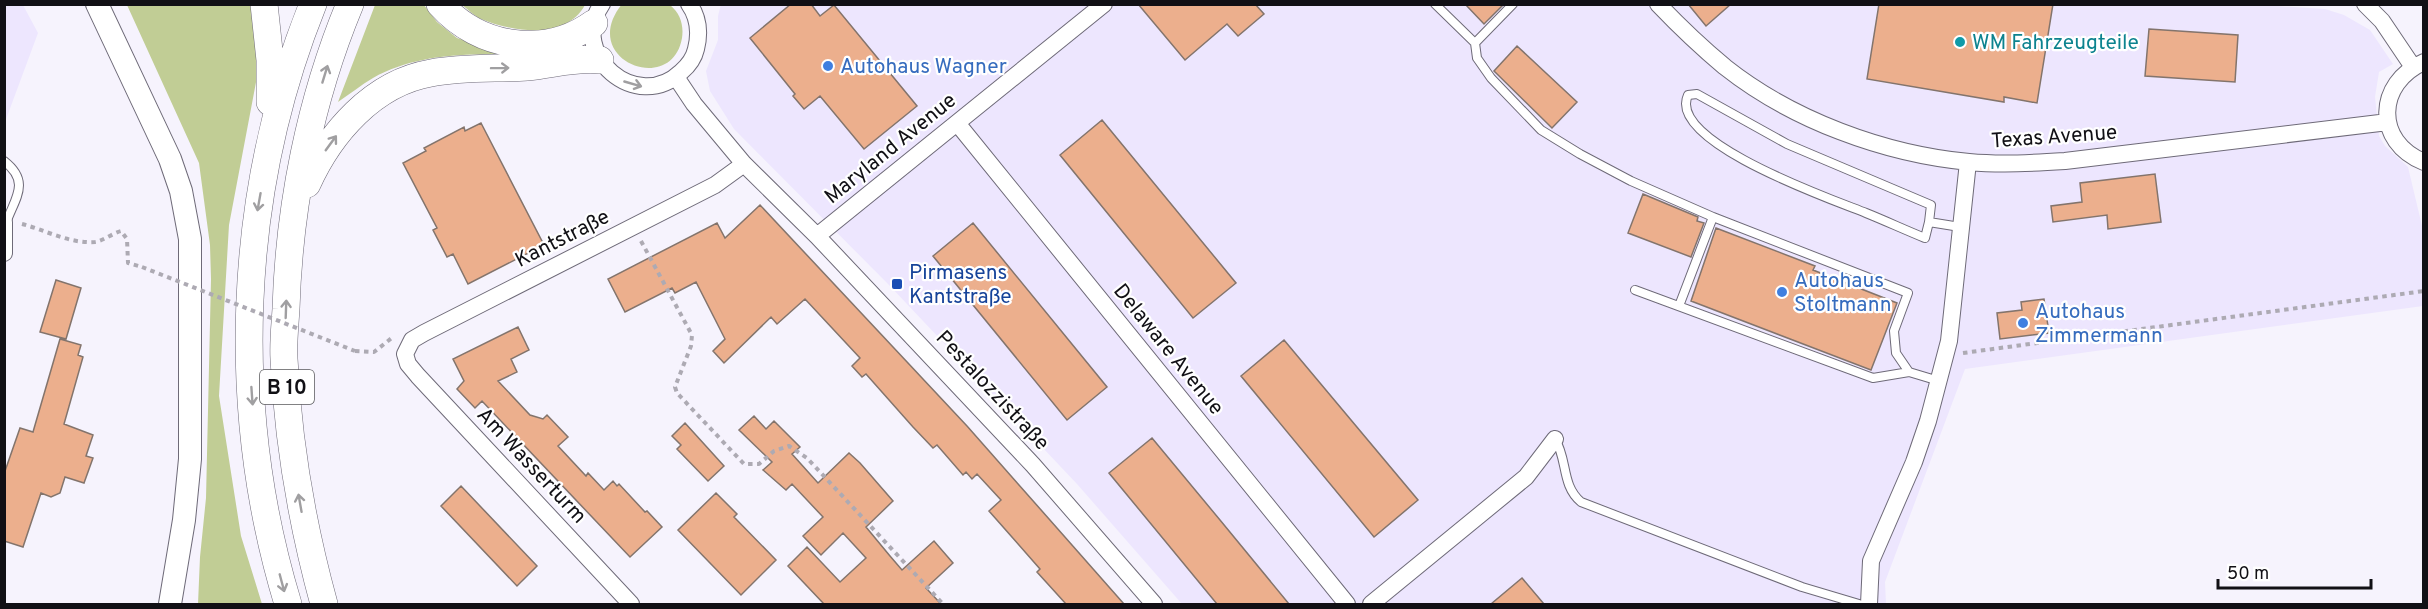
<svg xmlns="http://www.w3.org/2000/svg" width="2428" height="609" viewBox="0 0 2428 609" font-family="Overpass,sans-serif">
	<style>
		.built { fill: #ede6fe }
		.green { fill: #c1cd95 }
		.building { fill: #ecaf8d; stroke: #83746c; stroke-width: 1.5 }
		.lines { fill: none; stroke-linecap: round; stroke-linejoin: round }
		.service-casing { stroke: #6e6a78; stroke-width: 10 }
		.minor-casing { stroke: #6e6a78; stroke-width: 18 }
		.secondary-casing { stroke: #6e6a78; stroke-width: 24 }
		.trunk-casing { stroke: #6e6a78; stroke-width: 28 }
		.path { stroke: #adaab3; stroke-width: 4; stroke-dasharray: 4.5 4.5; stroke-linecap: butt }
		.service { stroke: #fff; stroke-width: 8 }
		.minor { stroke: #fff; stroke-width: 16 }
		.secondary { stroke: #fff; stroke-width: 22 }
		.trunk { stroke: #fff; stroke-width: 27 }
		.path-bridge { stroke: #adaab3; stroke-width: 4; stroke-dasharray: 4.5 4.5; stroke-linecap: butt }
		.oneway { stroke: #a09fa1 }
		.culture-dot { fill: #0f9aa8; stroke: #fff; stroke-width: 2 }
		.shop-dot { fill: #3f7fe0; stroke: #fff; stroke-width: 2 }
		.transit-dot { fill: #1a4fb4; stroke: #fff; stroke-width: 2 }
		.labels { text-anchor: middle; stroke-width: 4.5; stroke-linejoin: round; paint-order: stroke }
		.shield { fill: #fff; stroke: #58585b; stroke-width: 1.5 }
		.shield-label { font-size: 20px; font-weight: bold; fill: #111015 }
		.culture-label { font-size: 21px; fill: #0d838f; stroke: #fff; text-anchor: start }
		.shop-label { font-size: 21px; fill: #366cbe; stroke: #fff; text-anchor: start }
		.street-label { font-size: 21px; fill: #111015; stroke: #fff }
		.transit-label { font-size: 21px; fill: #164399; stroke: #fff; text-anchor: start }
	</style>
	<rect width="100%" height="100%" fill="#f6f3fd"/>
	<path class="built" d="M5,4L23,5L38,33L5,122Z
		M721,4H2247L2325,9L2344,15L2370,30L2393,64L2379,72L2375,97L2379,136L2385,146L2408,167L2423,230V306L1965,369L1885,582L1886,604H1182L1077,484L889,285L734,129L710,91L706,71L718,40V16Z"/>
	<path class="green" d="M622,4L670,5C680,13 684,25 682,38C672,97 577,60 622,4Z
		M127,5H253L260,61L229,225L219,396L241,536L262,604H198L200,557L206,498L211,279L210,245L199,163Z
		M375,5H424L437,22L457,38L513,56C468,52 413,55 373,78C361,85 350,94 338,102Z
		M462,5H585C565,41 513,32 481,19C474,16 468,9 462,5Z"/>
	<path class="building" d="M791,4H811L820,16L834,5L917,106L864,149L820,96L804,109L793,96L795,94L750,38Z
		M1138,4H1255L1264,14L1238,36L1227,24L1185,60Z
		M1465,4H1504L1484,24Z
		M1688,4H1731L1706,26Z
		M1879,4H2053L2037,103L2004,97V102L1867,79Z
		M2149,29L2238,35L2235,82L2145,76Z
		M1517,46L1577,102L1552,128L1494,71Z
		M1102,120L1236,283L1193,318L1060,155Z
		M481,123L544,245L468,284L453,254L447,257L433,230L437,228L403,163L426,151L424,148L464,127L465,131Z
		M2155,174L2161,222L2108,229L2107,215L2053,222L2051,206L2082,202L2080,183Z
		M1643,194L1698,217L1697,221L1704,223L1691,257L1628,233Z
		M760,205L967,426L1124,604H1066L1037,572L1040,569L989,511L1001,500L977,474L972,479L966,472L963,475L937,445L933,448L913,427L866,374L862,377L852,366L860,358L805,299L777,324L771,317L724,363L713,351L725,339L696,282L675,293L672,288L625,312L608,279L717,223L725,238Z
		M973,223L1107,387L1067,420L933,256Z
		M1716,228L1815,266L1813,270L1897,303L1871,370L1691,301Z
		M56,280L81,288L66,339L40,332Z
		M2044,299L2049,333L2000,339L1997,313L2022,310L2021,302Z
		M518,327L529,350L511,359L517,372L498,381L530,415L543,419L547,415L568,437L558,446L586,476L588,473L604,490L613,481L617,486L619,484L645,512L647,511L662,527L630,557L482,401L475,408L457,389L464,381L453,359Z
		M60,339L81,345L78,355L83,357L64,424L93,435L86,456L93,458L84,483L65,477L60,493L51,497L41,493L23,547L4,541V474L20,428L33,432Z
		M1284,340L1418,500L1374,537L1241,376Z
		M754,416L766,429L774,421L800,447L792,454L818,483L849,453L860,463L893,501L866,527L890,556L902,570L934,541L953,563L926,588L941,604H824L788,566L807,547L840,582L866,558L843,533L821,555L803,536L823,517L792,484L786,490L763,470L772,462L739,430Z
		M685,423L724,466L708,481L677,449L681,445L672,436Z
		M1152,438L1220,520L1289,604H1217L1109,473Z
		M461,486L537,566L517,586L441,506Z
		M716,493L737,514L734,517L776,560L741,595L678,530Z
		M1522,578L1544,604H1491Z"/>
	<g class="lines">
		<defs>
			<path id="service" d="M1435,4L1475,43L1513,4
				M1475,43L1477,58L1491,78L1541,130L1580,154L1631,181L1713,217
				M4,161C31,182 15,198 6,223
				M1929,222L1925,238C1905,230 1886,221 1866,213C1834,200 1666,142 1688,95L1697,94L1787,144L1931,205L1929,222L1960,227
				M1635,290L1873,378L1909,372L1939,381
				M1679,306L1713,217L1908,293L1894,331L1896,353L1909,372
				M1555,439C1568,460 1561,485 1581,502L1802,587L1859,604"/>
			<path id="minor" d="M602,4C567,55 637,114 681,72C688,66 694,58 696,49C700,33 699,18 689,4
				M1658,4C1679,26 1701,47 1725,67C1792,120 1884,154 1969,162C2001,165 2034,163 2065,161L2388,122
				M2365,4L2382,21L2413,67
				M2424,62C2376,83 2374,142 2424,162
				M676,77L694,104L744,164L817,236L1033,465L1154,604
				M957,123L1347,604
				M4,222V253
				M817,236L1104,4
				M631,604L418,376L408,364L405,354L412,340L424,333L715,185L744,164
				M1371,604L1526,477L1555,439
				M1869,604L1871,561L1914,462L1928,421L1949,341L1968,162"/>
			<path id="secondary" d="M97,4L170,159L181,191L190,239V459L184,520L170,604"/>
			<path id="trunk" d="M264,4L270,60V102
				M440,4C480,49 546,58 594,23
				M307,184C330,133 373,83 431,73C463,67 496,69 527,67C551,65 576,57 600,60
				M288,604C229,410 237,193 313,4
				M324,604C302,524 288,442 284,359C283,342 285,325 286,309C289,206 310,100 350,4"/>
		</defs>
		<use href="#service" class="service-casing"/>
		<use href="#minor" class="minor-casing"/>
		<use href="#secondary" class="secondary-casing"/>
		<use href="#trunk" class="trunk-casing"/>
		<path class="path" d="M22,224C45,230 70,244 95,242C103,241 113,233 121,231L127,239L128,263L142,267
			M641,241L692,335L691,346L675,387L677,393L744,464H759L774,451L789,446L807,458L943,604
			M355,351L374,352L393,337
			M1963,353L2424,291"/>
		<use href="#service" class="service"/>
		<use href="#minor" class="minor"/>
		<use href="#secondary" class="secondary"/>
		<use href="#trunk" class="trunk"/>
		<path class="path-bridge" d="M142,267L355,351"/>
	</g>
	<defs><path id="oneway-shaft" d="M-6 0H5M1.5-3L5.5 0L1.5 3" fill="none" stroke-width="1.6" stroke-linecap="round" stroke-linejoin="round" transform="scale(1.5)"/></defs>
	<g class="oneway">
		<use href="#oneway-shaft" transform="translate(500 68) rotate(-1)"/>
		<use href="#oneway-shaft" transform="translate(325 74) rotate(-73)"/>
		<use href="#oneway-shaft" transform="translate(633 84) rotate(16)"/>
		<use href="#oneway-shaft" transform="translate(331 143) rotate(-54)"/>
		<use href="#oneway-shaft" transform="translate(259 202) rotate(100)"/>
		<use href="#oneway-shaft" transform="translate(286 309) rotate(-88)"/>
		<use href="#oneway-shaft" transform="translate(252 396) rotate(86)"/>
		<use href="#oneway-shaft" transform="translate(300 503) rotate(-100)"/>
		<use href="#oneway-shaft" transform="translate(282 583) rotate(75)"/>
	</g>
	<circle class="culture-dot" cx="1960" cy="42" r="6"/>
	<g class="shop-dot">
		<circle cx="828" cy="66" r="6"/>
		<circle cx="1782" cy="292" r="6"/>
		<circle cx="2023" cy="323" r="6"/>
	</g>
	<rect class="transit-dot" x="891" y="278" width="12" height="12" rx="3"/>
	<g class="labels">
		<rect class="shield" x="260" y="370" width="54" height="34" rx="4.5"/>
		<g class="shield-label">
			<text x="287" y="394">B 10</text>
		</g>
		<g class="culture-label">
			<text x="1972" y="49">WM Fahrzeugteile</text>
		</g>
		<g class="shop-label">
			<text x="840" y="73">Autohaus Wagner</text>
			<text x="1794" y="287">Autohaus<tspan x="1794" dy="24">Stoltmann</tspan></text>
			<text x="2035" y="318">Autohaus<tspan x="2035" dy="24">Zimmermann</tspan></text>
		</g>
		<g class="street-label">
			<text transform="translate(2054 136) rotate(-4)" y="7">Texas Avenue</text>
			<text transform="translate(890 148) rotate(-39)" y="7">Maryland Avenue</text>
			<text transform="translate(562 238) rotate(-27)" y="7">Kantstraße</text>
			<text transform="translate(1169 349) rotate(51)" y="7">Delaware Avenue</text>
			<text transform="translate(993 390) rotate(47)" y="7">Pestalozzistraße</text>
			<text transform="translate(532 465) rotate(47)" y="7">Am Wasserturm</text>
		</g>
		<g class="transit-label">
			<text x="909" y="279">Pirmasens<tspan x="909" dy="24">Kantstraße</tspan></text>
		</g>
	</g>
	<rect width="2428" height="609" fill="none" stroke="#111015" stroke-width="12"/>
	<path d="M2218 579v9h153v-9" fill="none" stroke="#111015" stroke-width="3"/>
	<text x="2227" y="579" font-size="18" fill="#111015" stroke="#ffffff" stroke-width="4.5" paint-order="stroke">50 m</text>
</svg>
